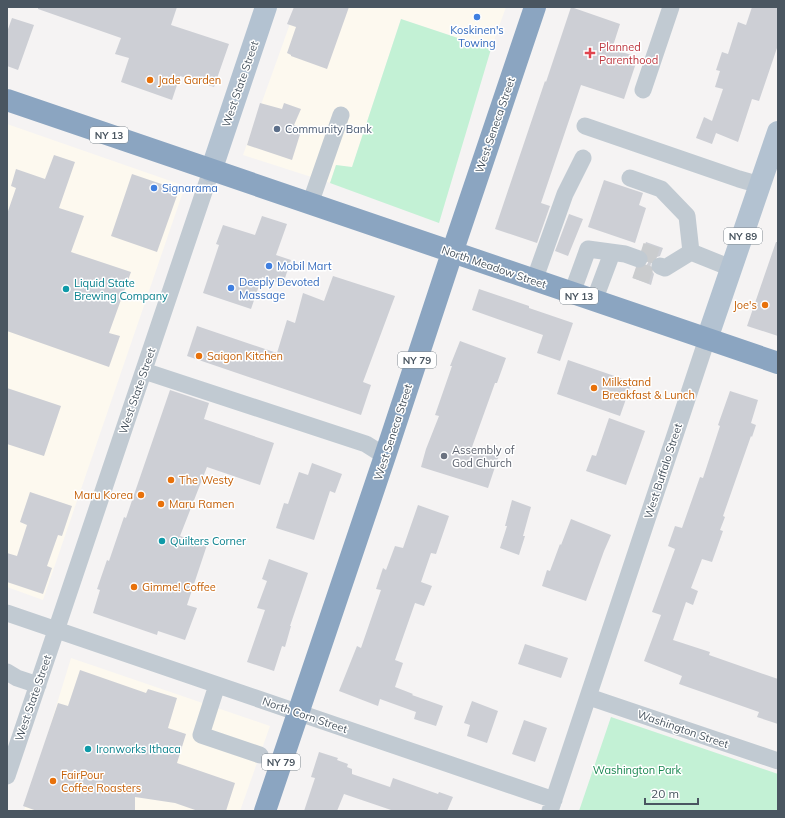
<svg xmlns="http://www.w3.org/2000/svg" width="785" height="818" viewBox="0 0 785 818" font-family="Mulish,sans-serif">
	<style>
		.commercial { fill: #fdf9ef }
		.green { fill: #c3f1d5 }
		.building { fill: #cdcfd5 }
		.lines { fill: none; stroke-linecap: round; stroke-linejoin: round }
		.minor-tunnel { stroke: #caccce; stroke-width: 17; stroke-dasharray: 17 8; stroke-linecap: butt }
		.minor { stroke: #c1cad2; stroke-width: 17 }
		.major { stroke: #b3c2d1; stroke-width: 22 }
		.highway { stroke: #8ba5c1; stroke-width: 22 }
		.shop-dot { fill: #3f7fe0; stroke: #fff; stroke-width: 1.5 }
		.health-dot { fill: #e0444e; stroke: #fff; stroke-width: 1.5 }
		.food-dot { fill: #e8710a; stroke: #fff; stroke-width: 1.5 }
		.service-dot { fill: #5c6f8a; stroke: #fff; stroke-width: 1.5 }
		.culture-dot { fill: #0f9aa8; stroke: #fff; stroke-width: 1.5 }
		.worship-dot { fill: #6b7280; stroke: #fff; stroke-width: 1.5 }
		.labels { text-anchor: middle; stroke-width: 3; stroke-linejoin: round; paint-order: stroke }
		.shield { fill: #fff; stroke: #808990; stroke-width: 1 }
		.shield-label { font-size: 10px; font-weight: bold; fill: #4a5661 }
		.shop-label { font-size: 11px; fill: #366cbe; stroke: #fff; text-anchor: start }
		.health-label { font-size: 11px; fill: #be3a42; stroke: #fff; text-anchor: start }
		.food-label { font-size: 11px; fill: #c56008; stroke: #fff; text-anchor: start }
		.street-label { font-size: 11px; fill: #4a5661; stroke: #fff }
		.service-label { font-size: 11px; fill: #4e5e75; stroke: #fff; text-anchor: start }
		.culture-label { font-size: 11px; fill: #0d838f; stroke: #fff; text-anchor: start }
		.worship-label { font-size: 11px; fill: #5b616d; stroke: #fff; text-anchor: start }
		.park-label { font-size: 11px; fill: #17864f; stroke: #fff }
	</style>
	<rect width="100%" height="100%" fill="#f5f3f3"/>
	<path class="commercial" d="M296,7H506L491,49L401,19L352,168L336,165L330,183L243,155Z
		M7,124L185,186L43,600L7,587Z
		M71,658L270,726L240,811H24Z"/>
	<path class="green" d="M401,19L491,49L439,223L330,183L336,165L352,167Z
		M611,717L778,774V811H579Z"/>
	<path class="building" d="M38,7H177L171,25L229,44L214,87L180,76L172,100L121,82L129,58L115,54L121,38L38,9Z
		M294,7H349L327,69L291,56V55L287,53L296,27L287,24Z
		M571,7L620,24L612,49L638,57L624,99L581,85L541,203L550,206L537,243L495,229L545,81L546,82Z
		M752,7H778V45L759,101L752,99L738,142L716,133L712,144L696,138L704,117L712,121L723,89L715,87L720,71L716,70L722,52L728,54L738,22L746,25Z
		M12,18L34,25L18,70L7,66V32Z
		M260,103L282,109L284,103L301,109L294,125L302,128L292,160L247,145Z
		M54,155L75,162L59,208L84,216L71,252L131,272L109,333L120,336L109,367L7,331V214L16,188L11,186L16,169L45,179Z
		M132,174L179,190L157,252L111,236Z
		M604,180L643,193L639,205L646,208L635,243L588,227Z
		M569,214L583,219L568,256L555,251Z
		M262,216L287,224L276,255L291,260L283,284L262,277L251,309L203,293L219,245L216,244L223,225L255,235Z
		M646,242L663,248L660,256L654,258L651,263L650,268L654,274L651,285L633,278L636,269H641L645,267L648,263L649,257L647,253L643,250Z
		M776,242H778V336L747,326Z
		M333,276L395,296L363,382L371,385L361,415L187,356L197,326L277,353L287,320L295,323L303,293L324,301Z
		M479,289L529,306V308L573,323L560,361L537,353L543,335L472,310Z
		M460,341L506,358L497,383H495L472,447L499,455L488,488L421,467L426,449L439,416L435,415L452,366H450Z
		M568,360L632,382L620,416L557,394Z
		M7,388L61,406L44,456L7,444Z
		M170,390L209,403L204,419L274,443L260,485L207,467L180,536L207,545L187,605L197,608L185,640L158,631L157,635L93,613L100,590L97,589L107,560L109,561L124,517L126,518Z
		M730,391L758,400L751,423L756,425L752,437L751,436L723,516L725,517L720,530L723,531L712,562L702,559L691,588L698,591L693,605L686,602L673,640L710,652L709,655L778,679V724L757,717L759,712L679,684L682,676L644,661L661,615L652,612L675,549L668,546L675,526L682,528L700,477L703,478L720,426L718,425Z
		M609,418L645,431L626,485L586,471L592,455L596,456Z
		M312,463L342,474L335,493L330,491L314,540L276,528L284,503L288,504L299,472L308,475Z
		M30,492L72,506L62,536L58,535L47,566L52,568L43,594L7,582V553L17,556L27,525L20,522Z
		M512,500L531,507L523,536H525L519,555L500,548L507,526H505Z
		M418,505L449,516L436,554L431,553L421,582L432,586L424,606L415,603L395,660L403,663L395,687L413,694L412,695L443,706L436,726L414,719L416,712L380,699L378,706L339,691L357,646L361,648L381,590L376,589L383,568L386,570L395,546L403,548Z
		M571,519L611,535L604,551L586,601L542,586L547,570L550,571L560,544L561,545Z
		M269,559L308,573L290,626H291L285,647L282,646L274,671L247,662L265,610L257,608L267,581L262,579Z
		M525,644L568,658L561,678L518,664Z
		M80,670L146,693L148,689L177,698L168,728L186,734L177,763L235,783L226,811H198L175,803L135,797V811H37L23,806L58,703L68,706Z
		M472,701L498,711L487,743L467,736L470,725L464,723Z
		M524,720L547,728L535,762L512,754Z
		M319,752L338,758L337,760L348,764L347,767L352,769V774L390,787L393,778L438,794L439,792L453,797L447,811H394L344,794L337,811H304L315,778L311,777Z"/>
	<g class="lines">
		<path class="minor-tunnel" d="M641,251L663,258
			M635,270L656,277"/>
		<path class="minor" d="M643,90L671,7
			M585,126L739,179L760,185
			M630,178L661,189L687,216L691,252L731,268
			M310,204L341,115
			M660,266L665,268L691,252
			M534,281L565,194L583,158
			M572,293L588,249L625,254L639,259
			M594,301L612,253
			M144,371L366,444L385,456
			M7,613L554,800
			M7,672L17,678L38,685
			M217,685L201,735L260,755
			M589,697L778,761
			M7,776L211,171
			M550,811L707,339"/>
		<path class="major" d="M211,171L266,7
			M707,339L778,132"/>
		<path class="highway" d="M7,100L778,363
			M265,811L385,456L452,253L535,7"/>
	</g>
	<g class="shop-dot">
		<circle cx="477" cy="17" r="4"/>
		<circle cx="154" cy="188" r="4"/>
		<circle cx="269" cy="266" r="4"/>
		<circle cx="231" cy="288" r="4"/>
	</g>
	<path class="health-dot" d="M588 47h4v4h4v4h-4v4h-4v-4h-4v-4h4z"/>
	<g class="food-dot">
		<circle cx="150" cy="80" r="4"/>
		<circle cx="765" cy="305" r="4"/>
		<circle cx="199" cy="356" r="4"/>
		<circle cx="594" cy="388" r="4"/>
		<circle cx="171" cy="480" r="4"/>
		<circle cx="141" cy="495" r="4"/>
		<circle cx="161" cy="504" r="4"/>
		<circle cx="134" cy="587" r="4"/>
		<circle cx="53" cy="781" r="4"/>
	</g>
	<circle class="service-dot" cx="277" cy="129" r="4"/>
	<g class="culture-dot">
		<circle cx="66" cy="289" r="4"/>
		<circle cx="162" cy="541" r="4"/>
		<circle cx="88" cy="749" r="4"/>
	</g>
	<circle class="worship-dot" cx="444" cy="456" r="4"/>
	<g class="labels">
		<g class="shield">
			<rect x="90" y="127" width="38" height="16" rx="3"/>
			<rect x="724" y="228" width="38" height="16" rx="3"/>
			<rect x="560" y="288" width="38" height="16" rx="3"/>
			<rect x="398" y="352" width="38" height="16" rx="3"/>
			<rect x="262" y="754" width="38" height="16" rx="3"/>
		</g>
		<g class="shield-label">
			<text x="109" y="139">NY 13</text>
			<text x="743" y="240">NY 89</text>
			<text x="579" y="300">NY 13</text>
			<text x="417" y="364">NY 79</text>
			<text x="281" y="766">NY 79</text>
		</g>
		<g class="shop-label">
			<text x="477" y="34" text-anchor="middle">Koskinen's<tspan x="477" dy="13">Towing</tspan></text>
			<text x="162" y="192">Signarama</text>
			<text x="277" y="270">Mobil Mart</text>
			<text x="239" y="286">Deeply Devoted<tspan x="239" dy="13">Massage</tspan></text>
		</g>
		<g class="health-label">
			<text x="599" y="51">Planned<tspan x="599" dy="13">Parenthood</tspan></text>
		</g>
		<g class="food-label">
			<text x="158" y="84">Jade Garden</text>
			<text x="757" y="309" text-anchor="end">Joe's</text>
			<text x="207" y="360">Saigon Kitchen</text>
			<text x="602" y="386">Milkstand<tspan x="602" dy="13">Breakfast &amp; Lunch</tspan></text>
			<text x="179" y="484">The Westy</text>
			<text x="133" y="499" text-anchor="end">Maru Korea</text>
			<text x="169" y="508">Maru Ramen</text>
			<text x="142" y="591">Gimme! Coffee</text>
			<text x="61" y="779">FairPour<tspan x="61" dy="13">Coffee Roasters</tspan></text>
		</g>
		<g class="street-label">
			<text transform="translate(240 84) rotate(-71)" y="4">West State Street</text>
			<text transform="translate(495 125) rotate(-71)" y="4">West Seneca Street</text>
			<text transform="translate(494 267) rotate(19)" y="4">North Meadow Street</text>
			<text transform="translate(137 391) rotate(-71)" y="4">West State Street</text>
			<text transform="translate(393 432) rotate(-72)" y="4">West Seneca Street</text>
			<text transform="translate(663 471) rotate(-72)" y="4">West Buffalo Street</text>
			<text transform="translate(33 698) rotate(-71)" y="4">West State Street</text>
			<text transform="translate(305 715) rotate(19)" y="4">North Corn Street</text>
			<text transform="translate(683 729) rotate(19)" y="4">Washington Street</text>
		</g>
		<g class="service-label">
			<text x="285" y="133">Community Bank</text>
		</g>
		<g class="culture-label">
			<text x="74" y="287">Liquid State<tspan x="74" dy="13">Brewing Company</tspan></text>
			<text x="170" y="545">Quilters Corner</text>
			<text x="96" y="753">Ironworks Ithaca</text>
		</g>
		<g class="worship-label">
			<text x="452" y="454">Assembly of<tspan x="452" dy="13">God Church</tspan></text>
		</g>
		<g class="park-label">
			<text x="637" y="774">Washington Park</text>
		</g>
	</g>
	<rect width="785" height="818" fill="none" stroke="#4a5661" stroke-width="16"/>
	<path d="M645 798v6h53v-6" fill="none" stroke="#4a5661" stroke-width="2"/>
	<text x="651" y="798" font-size="12" fill="#4a5661" stroke="#ffffff" stroke-width="3" paint-order="stroke">20 m</text>
</svg>
